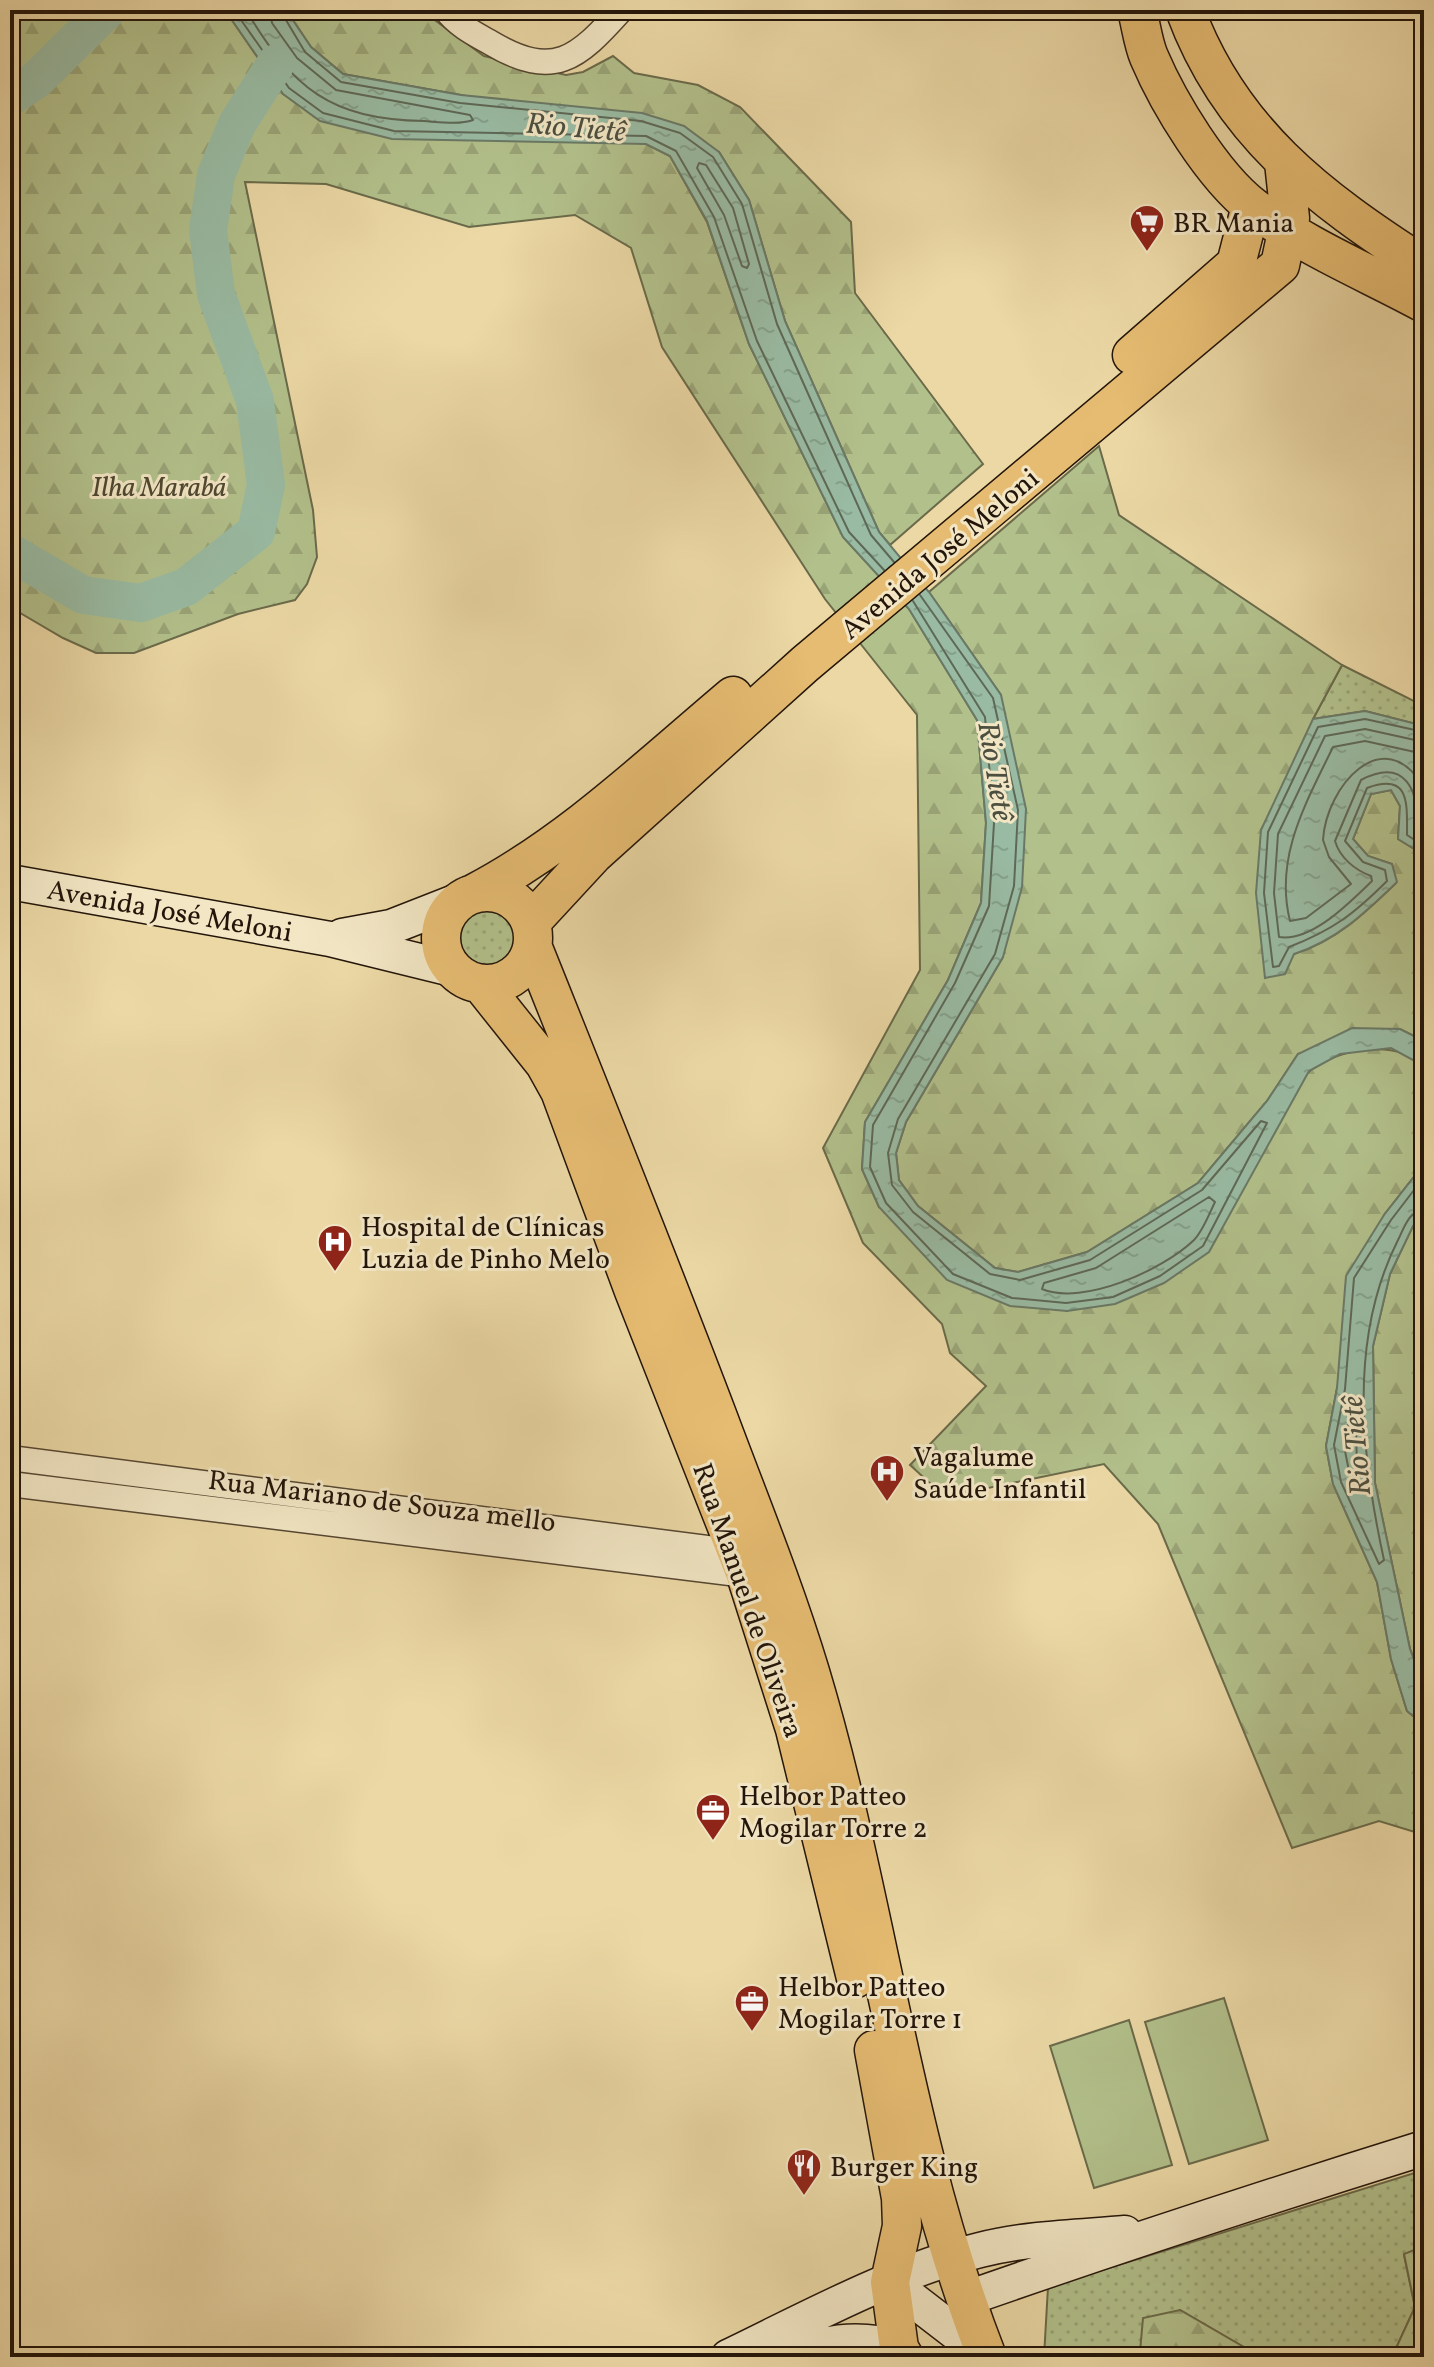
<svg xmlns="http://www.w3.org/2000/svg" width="1434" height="2367" viewBox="0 0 1434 2367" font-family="Vollkorn,serif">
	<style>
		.grass { fill: url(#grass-dots); stroke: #6a6a4a; stroke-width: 2 }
		.forest { fill: url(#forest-firs); stroke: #6a6a4a; stroke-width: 2 }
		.park { fill: #b2c08b; stroke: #6a6a4a; stroke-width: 2 }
		.water { fill: url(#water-ripples); stroke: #6a7966; stroke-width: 2 }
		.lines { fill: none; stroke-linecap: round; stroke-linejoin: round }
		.shore { stroke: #5e6856; stroke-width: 2 }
		.river { stroke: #99bba3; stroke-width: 38 }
		.street-casing { stroke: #554631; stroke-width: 27 }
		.secondary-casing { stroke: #23150a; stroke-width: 37 }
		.primary-casing { stroke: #23150a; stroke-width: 41 }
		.street { stroke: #f2e6c4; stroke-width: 24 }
		.secondary { stroke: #f2e6c4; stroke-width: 34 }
		.primary { stroke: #e6bc72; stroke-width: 38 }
		.labels { text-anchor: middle; stroke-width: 6; stroke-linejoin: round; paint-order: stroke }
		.poi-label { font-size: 28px; fill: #23150a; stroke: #f2e6c4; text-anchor: start }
		.park-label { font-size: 28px; font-style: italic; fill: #4e4831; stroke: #f2e6c4 }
		.street-label { font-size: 28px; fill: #23150a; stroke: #f2e6c4 }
		.water-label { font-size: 30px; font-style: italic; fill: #4c4f40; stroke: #f2e6c4 }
	</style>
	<defs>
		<pattern id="grass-dots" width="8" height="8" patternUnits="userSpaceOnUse" patternTransform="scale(2)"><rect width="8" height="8" fill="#b2c08b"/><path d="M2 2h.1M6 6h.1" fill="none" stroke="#99a477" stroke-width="1.8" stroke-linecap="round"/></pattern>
		<pattern id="forest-firs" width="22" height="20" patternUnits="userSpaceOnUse" patternTransform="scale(2)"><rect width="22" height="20" fill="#b2c08b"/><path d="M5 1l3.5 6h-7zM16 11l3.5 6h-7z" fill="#99a477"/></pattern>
		<pattern id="water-ripples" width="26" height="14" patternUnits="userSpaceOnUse" patternTransform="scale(2)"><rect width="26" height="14" fill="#99bba3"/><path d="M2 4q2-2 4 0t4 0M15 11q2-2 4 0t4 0" fill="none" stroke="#84a08b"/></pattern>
	</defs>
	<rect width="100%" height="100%" fill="#ebd8a5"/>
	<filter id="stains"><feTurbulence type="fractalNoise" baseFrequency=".0025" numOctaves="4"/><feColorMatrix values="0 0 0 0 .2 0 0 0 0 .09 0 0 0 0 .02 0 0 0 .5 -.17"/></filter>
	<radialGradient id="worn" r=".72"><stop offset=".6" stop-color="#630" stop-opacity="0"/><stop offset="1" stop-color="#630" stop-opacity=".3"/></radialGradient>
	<path class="grass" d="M1342,665L1424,706V726L1365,711L1313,719Z
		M459 935a31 31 0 1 1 62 0a31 31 0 1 1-62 0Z
		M1424,2170V2246L1404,2255L1415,2307L1397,2346L1400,2357H1261L1180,2310L1140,2352L1147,2357H1044L1048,2287Z"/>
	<path class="forest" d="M10,10H225L283,94L646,144L670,156L707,222L749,344L843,537L909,609L977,720L986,823L981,903L948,980L865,1122L862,1169L879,1207L1067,1311L1286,1107C1293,1096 1301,1078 1311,1070C1342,1048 1395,1039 1424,1066V1164L1384,1215L1337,1388L1326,1446L1333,1484L1377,1582L1391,1659L1407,1711L1424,1725V1857L1415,1832L1379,1821L1292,1848L1158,1524L1104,1464L945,1497L910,1465L986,1386L950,1353L942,1324L863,1243L823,1148L920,970L917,715L825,599L662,347L631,248L575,215L469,227L326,184L245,182L313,510L317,557L307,584L295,600L238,614L134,653H96L63,638L10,607Z
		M286,10H421L484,56L566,75L583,72L613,56L634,73L698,85L740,107L851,222L855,293L983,464L890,545L879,532L785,321L749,200L719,152L461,95L343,74L311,47Z
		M1099,446L1119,515L1342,665L1313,719L1294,954C1336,941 1365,913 1396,883L1392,864L1368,856L1353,839L1371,794L1391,790L1400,806L1398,839L1424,855V1041L1400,1029L1298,1054L1267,1101L1198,1183L1087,1252L1018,1272L995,1268L918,1206L899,1180L896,1153L906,1122L1003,957L1001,695L929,592Z
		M1424,1213V1686L1410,1649L1375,1483L1373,1346L1390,1274L1413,1226Z
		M1424,2246V2357H1400L1397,2346L1415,2307L1404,2254Z
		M1180,2310L1261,2357H1147L1140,2352L1143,2318Z"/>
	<path class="park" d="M1224,1998L1268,2140L1189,2164L1145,2022Z
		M1129,2020L1172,2165L1094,2188L1050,2046Z"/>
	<path class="water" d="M225,10H286L311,47L343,74L461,95L642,113L684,126L719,152L749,200L785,321L879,532L929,592L1001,695L1026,809L1022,887L1003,957L906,1122L896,1153L899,1180L918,1206L995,1268L1018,1272L1087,1252L1198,1183L1267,1101L1298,1054L1352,1028L1400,1029L1424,1041V1066L1391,1048L1340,1054L1309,1071L1209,1252L1164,1283L1115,1304L1067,1311L1010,1306L947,1280L879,1207L862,1169L865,1122L948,980L981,903L986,823L977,720L909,609L843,537L749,344L707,221L670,156L646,144L392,139L320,121L283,94Z
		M1365,711L1424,726V855L1398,839L1400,806L1391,790L1371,794L1353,839L1368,856L1392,864L1397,882C1365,913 1337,940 1294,954L1285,974L1265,978L1256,893L1261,830L1313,719Z
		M1424,1164V1213L1413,1226L1390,1274L1373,1346L1375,1483L1410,1649L1424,1686V1725L1407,1711L1391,1659L1377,1582L1333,1484L1326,1446L1337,1388L1346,1276L1384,1215Z"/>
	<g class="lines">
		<path class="shore" d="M234,10L289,88L323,113L394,131L646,136L676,151L714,217L757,341L849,532L884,570
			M246,10C293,89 330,119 424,121C439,122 459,125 473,120L470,115L336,90L297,58L272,23L270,10
			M280,10L305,52L341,82L460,103L641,121L680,133L713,157L742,204L777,324L871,535L894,562
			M699,163L706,165L733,208L749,264L747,268L742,266L724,215L697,168Z
			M913,601L985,717L994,823L989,906L955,983L873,1125L870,1167L886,1203L953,1274L1012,1298L1066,1303L1113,1297L1160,1276L1203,1246L1267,1123L1261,1121L1202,1190L1090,1260L1020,1280L990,1274L913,1212L892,1185L888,1153L898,1119L995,954L1014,886L1018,810L993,698L920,595
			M1424,732L1365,719L1318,727L1268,832L1264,893L1273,967L1279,966L1289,947C1333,930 1354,914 1387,881L1385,870L1363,862L1345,841L1367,788C1410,772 1407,803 1407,835L1424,846
			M1424,742L1365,729L1325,736L1278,834L1274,893L1279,937C1312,942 1350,902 1372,881L1371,876C1355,870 1340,858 1335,841L1361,780C1405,757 1419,790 1417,828L1424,834
			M1424,754L1365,741L1333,747C1306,803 1274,857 1290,921L1306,918L1351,884L1329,857L1323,840C1326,787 1383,720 1424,787
			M1424,1177L1391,1220L1354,1278L1345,1389L1334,1445L1341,1482L1379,1564L1384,1560C1361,1455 1348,1339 1398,1240C1404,1228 1409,1211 1424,1209
			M1209,1197L1215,1202C1209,1214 1203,1231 1194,1240C1163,1270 1083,1306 1042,1289L1044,1283L1096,1268Z
			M1353,1422L1356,1426L1357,1470L1353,1474L1349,1471L1344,1446L1348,1425Z"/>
		<path class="river" d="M10,97L36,80L107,10
			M10,552L83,595L141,603L186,587L256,532L266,485L255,401L216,294L208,230L216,175L237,124L276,63"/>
		<defs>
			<path id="street" d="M446,10C457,25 475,34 491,43C554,80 577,59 621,10
				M10,1458L738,1552
				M10,1484L746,1575"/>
			<path id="secondary" d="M10,882L330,939L452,969
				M342,936L391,927L460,900
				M890,2282L986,2356
				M965,2299C1117,2246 1270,2196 1424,2148
				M728,2357C809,2318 892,2272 980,2250C1027,2238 1077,2237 1125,2233
				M790,2357C826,2340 862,2337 899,2348"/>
			<path id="primary" d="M1137,10C1141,25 1143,43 1149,57C1169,104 1213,176 1253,207C1305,247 1367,272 1424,303
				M1185,10C1230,132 1318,198 1424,266
				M1132,355L1236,264L1251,206
				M441 938a46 46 0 1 1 92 0a46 46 0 1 1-92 0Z
				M475,893C570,843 651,765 733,696
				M531,922L593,855L805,664L1280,265L1290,218L1284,162
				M533,948C596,1105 659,1262 719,1420C750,1503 784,1586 810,1672C878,1898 901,2137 987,2357
				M482,985L545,1064L560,1091L634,1291L746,1575L795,1729L856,1978
				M874,2050L901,2198L902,2226L890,2282L899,2348L904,2357"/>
		</defs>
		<use href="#street" class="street-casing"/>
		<use href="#secondary" class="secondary-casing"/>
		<use href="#primary" class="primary-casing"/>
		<use href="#street" class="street"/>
		<use href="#secondary" class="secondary"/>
		<use href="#primary" class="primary"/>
	</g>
	<defs>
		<symbol id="supermarket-pin" viewBox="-11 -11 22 30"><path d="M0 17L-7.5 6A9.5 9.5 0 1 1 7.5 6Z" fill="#8f2418" stroke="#f2e6c4"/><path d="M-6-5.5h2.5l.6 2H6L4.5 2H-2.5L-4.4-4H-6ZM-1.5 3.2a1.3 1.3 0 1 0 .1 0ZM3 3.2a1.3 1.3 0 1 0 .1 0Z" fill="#fff"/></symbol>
		<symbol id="hospital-pin" viewBox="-11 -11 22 30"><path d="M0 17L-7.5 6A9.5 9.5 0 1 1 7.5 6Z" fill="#8f2418" stroke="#f2e6c4"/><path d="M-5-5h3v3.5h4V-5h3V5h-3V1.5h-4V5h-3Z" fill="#fff"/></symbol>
		<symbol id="office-pin" viewBox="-11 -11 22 30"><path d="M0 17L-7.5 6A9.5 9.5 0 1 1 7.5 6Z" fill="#8f2418" stroke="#f2e6c4"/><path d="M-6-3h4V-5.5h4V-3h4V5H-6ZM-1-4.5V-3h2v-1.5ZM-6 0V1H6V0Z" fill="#fff"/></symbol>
		<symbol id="restaurant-pin" viewBox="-11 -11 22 30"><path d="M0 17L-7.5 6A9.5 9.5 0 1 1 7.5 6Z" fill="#8f2418" stroke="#f2e6c4"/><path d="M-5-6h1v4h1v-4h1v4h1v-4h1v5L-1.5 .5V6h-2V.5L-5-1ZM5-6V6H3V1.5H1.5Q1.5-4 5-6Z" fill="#fff"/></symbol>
	</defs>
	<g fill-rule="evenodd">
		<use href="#supermarket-pin" x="1127" y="202" width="40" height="54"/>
		<use href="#hospital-pin" x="315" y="1222" width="40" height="54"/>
		<use href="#hospital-pin" x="867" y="1452" width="40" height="54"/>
		<use href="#office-pin" x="693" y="1791" width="40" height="54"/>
		<use href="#office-pin" x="732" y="1982" width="40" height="54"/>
		<use href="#restaurant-pin" x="784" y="2146" width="40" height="54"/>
	</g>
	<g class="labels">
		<g class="poi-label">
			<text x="1173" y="232">BR Mania</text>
			<text x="361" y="1236">Hospital de Clínicas<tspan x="361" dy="32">Luzia de Pinho Melo</tspan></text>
			<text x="913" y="1466">Vagalume<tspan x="913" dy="32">Saúde Infantil</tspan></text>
			<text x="739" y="1805">Helbor Patteo<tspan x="739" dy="32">Mogilar Torre 2</tspan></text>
			<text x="778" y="1996">Helbor Patteo<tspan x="778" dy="32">Mogilar Torre 1</tspan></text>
			<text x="830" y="2176">Burger King</text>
		</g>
		<g class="park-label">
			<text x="159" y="496">Ilha Marabá</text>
		</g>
		<g class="street-label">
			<text transform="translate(939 553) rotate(-40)" y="10">Avenida José Meloni</text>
			<text transform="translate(170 910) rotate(10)" y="10">Avenida José Meloni</text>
			<text transform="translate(382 1500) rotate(7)" y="10">Rua Mariano de Souza mello</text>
			<text transform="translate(749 1600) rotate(71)" y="10">Rua Manuel de Oliveira</text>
		</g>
		<g class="water-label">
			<text transform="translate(576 127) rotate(5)" y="10">Rio Tietê</text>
			<text transform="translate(996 771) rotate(81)" y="10">Rio Tietê</text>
			<text transform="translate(1356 1446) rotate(-95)" y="10">Rio Tietê</text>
		</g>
	</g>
	<rect width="1434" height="2367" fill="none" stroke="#ebd8a5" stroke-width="40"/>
	<rect x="12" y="12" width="1410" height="2343" fill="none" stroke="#23150a" stroke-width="4"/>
	<rect x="20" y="20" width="1394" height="2327" fill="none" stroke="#23150a" stroke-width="2"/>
	<rect width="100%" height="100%" filter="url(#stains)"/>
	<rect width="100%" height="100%" fill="url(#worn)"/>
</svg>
